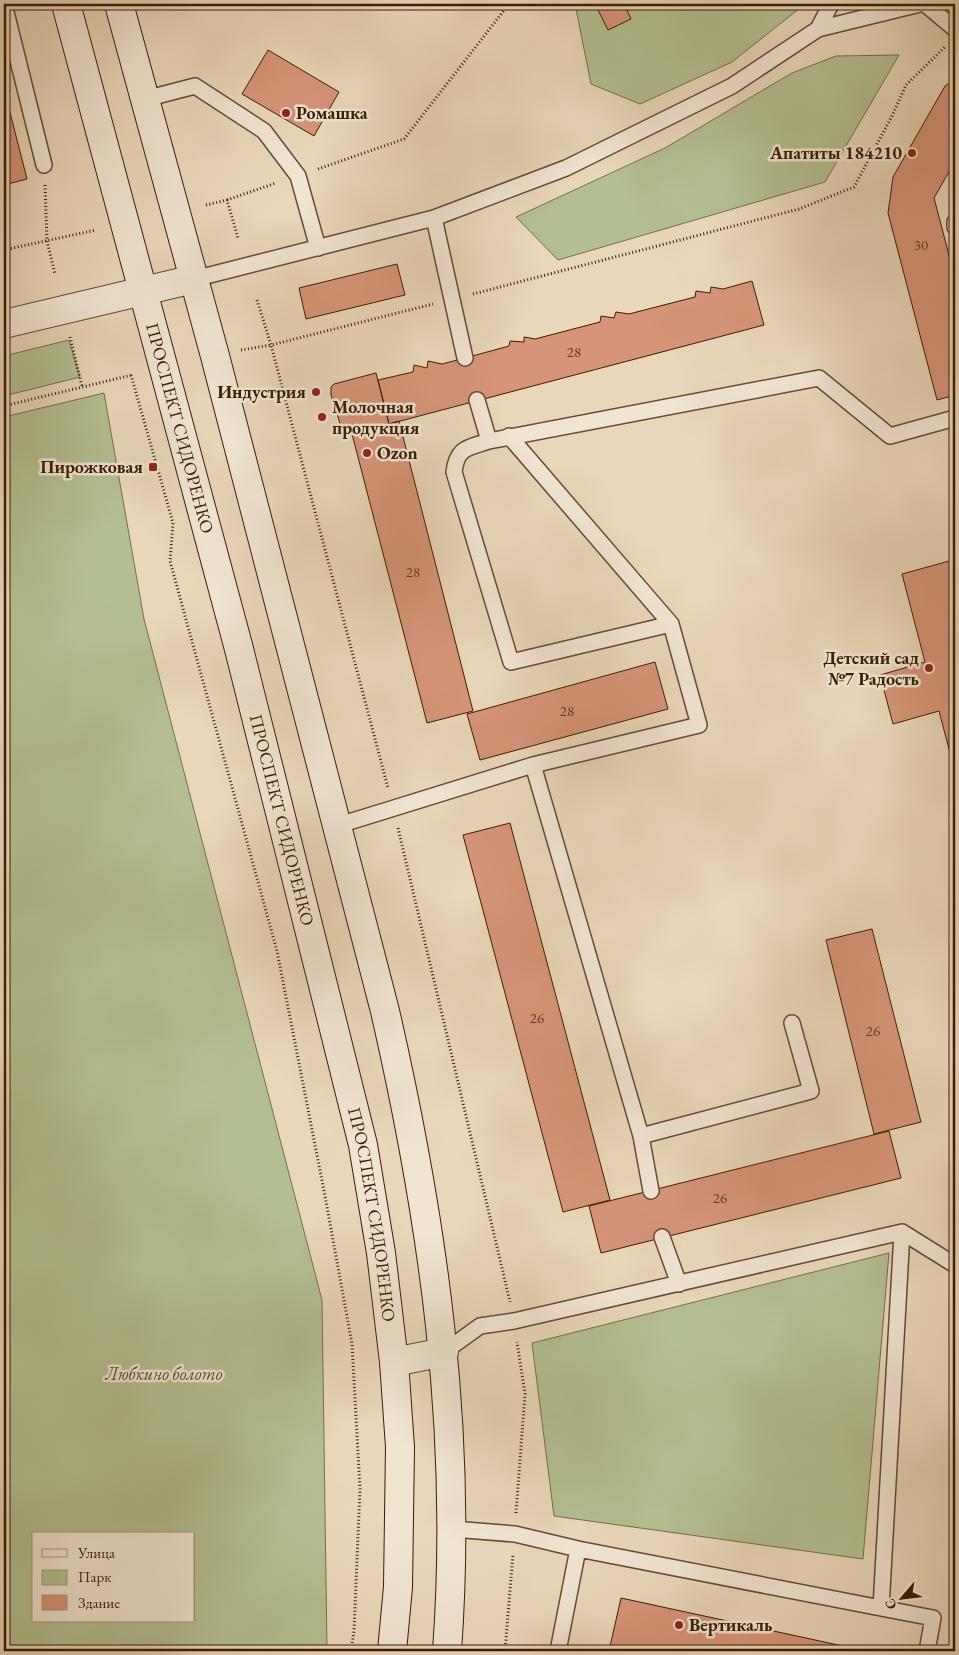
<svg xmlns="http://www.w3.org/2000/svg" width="959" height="1655" viewBox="0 0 959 1655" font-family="'EB Garamond',serif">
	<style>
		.green { fill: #b4bf91; stroke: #766e4a; fill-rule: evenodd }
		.building { fill: #d69579; stroke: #391d04 }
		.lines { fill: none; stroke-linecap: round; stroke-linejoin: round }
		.service-casing { stroke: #654c31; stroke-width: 18 }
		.tertiary-casing { stroke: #654c31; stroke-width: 30 }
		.secondary-casing { stroke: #391d04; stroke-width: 30 }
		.path { stroke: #391d04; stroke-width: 3; stroke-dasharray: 1 2.5; stroke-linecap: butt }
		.service { stroke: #f1e5d2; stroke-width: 15 }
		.tertiary { stroke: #f1e5d2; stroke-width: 28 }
		.secondary { stroke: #f1e5d2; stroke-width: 28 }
		.poi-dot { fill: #8f2418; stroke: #f1e5d2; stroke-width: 2 }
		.labels { text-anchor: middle; stroke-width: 5; stroke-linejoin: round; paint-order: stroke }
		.number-label { font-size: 15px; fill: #603b21 }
		.poi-label { font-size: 18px; font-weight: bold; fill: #391d04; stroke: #f1e5d2; text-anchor: start }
		.street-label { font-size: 18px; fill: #391d04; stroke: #f1e5d2 }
		.park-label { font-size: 18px; font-style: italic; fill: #584627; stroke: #f1e5d2 }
	</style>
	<rect width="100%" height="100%" fill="#ead7b9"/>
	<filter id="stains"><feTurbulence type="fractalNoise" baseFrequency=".004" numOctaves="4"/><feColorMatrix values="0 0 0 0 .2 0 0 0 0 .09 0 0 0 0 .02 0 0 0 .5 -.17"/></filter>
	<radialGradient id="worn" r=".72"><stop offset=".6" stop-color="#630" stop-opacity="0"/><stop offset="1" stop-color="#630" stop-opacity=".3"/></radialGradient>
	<path class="green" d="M575,4H805L732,62L640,104L591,84Z
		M899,55L825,182L558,260L516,217L665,148L792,73L836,56Z
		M69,340L80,377L4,396V356Z
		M104,393L144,619L322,1300L327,1651H4V417ZM34,1534H194V1621H34Z
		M889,1253L863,1559L554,1516L532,1343Z"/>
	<path class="building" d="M595,4H624L631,19L608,30Z
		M268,50L339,92L314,136L242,94Z
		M955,79V161L934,198L955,278V395L937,400L888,213L893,177L945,86Z
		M4,89L27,179L4,185Z
		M397,264L405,295L306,319L299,288Z
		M752,281L764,325L389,424L378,380L413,372L414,365L427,368L428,361L442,364L465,358L509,346L510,341L524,342V337L535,339L600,322L601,316L614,318L616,312L629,314L695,297L696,291L710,293L711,287L723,289Z
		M376,373L389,424L349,435L343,433L331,395V387L334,384Z
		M399,421L473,711L427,723L352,434Z
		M953,560L955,570V772L939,711L893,724L880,675L925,662L902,574Z
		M655,662L668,709L480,760L467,714Z
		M510,823L610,1200L563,1212L463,835Z
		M872,929L921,1122L874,1134L826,940Z
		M889,1131L901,1178L601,1253L589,1206Z
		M621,1598L866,1651H609Z"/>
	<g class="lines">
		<defs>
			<path id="service" d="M4,4L44,165
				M925,4L955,29
				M818,29L920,4
				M145,99L195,86L264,131L298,176L318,248
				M434,218L566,168L732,86L818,29L831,4
				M955,222V227
				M194,279L434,218L465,358
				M477,400L489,441L819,378L890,436L955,418
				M489,441C468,448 457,447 454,472L511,662L671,624
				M533,765L641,1136
				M336,826L533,765L699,725L671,624L509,436
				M651,1191L641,1136L811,1091L792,1023
				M662,1237L679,1284
				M444,1352L480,1326L514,1321L902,1232L955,1265
				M453,1529L515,1534L578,1549L558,1651
				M578,1549L881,1608L902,1232
				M881,1608L933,1618L927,1651"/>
			<path id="tertiary" d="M4,324L194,279
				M394,1362L444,1352"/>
			<g id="secondary">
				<path id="s1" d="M66,4L239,649L363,1145L381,1253L394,1362L400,1447L398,1587L392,1651"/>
				<path d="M119,4L215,356L385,1011C434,1225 463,1432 447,1651"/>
			</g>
		</defs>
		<use href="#service" class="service-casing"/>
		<use href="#tertiary" class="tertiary-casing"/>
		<use href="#secondary" class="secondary-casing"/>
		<path class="path" d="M318,169L404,139L509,4
			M45,185L47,241L55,274
			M227,200L276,183
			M206,205L227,200L238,238
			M4,250L96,230
			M473,294L799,209L854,187L892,116L906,85L946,46
			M257,300L271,345L433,304
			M70,337L82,386
			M241,350L271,345L388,788
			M131,375L173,523L170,561L277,951L325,1196L352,1344L360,1489L354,1631L351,1651
			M4,406L132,375
			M398,828L510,1302
			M516,1513L525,1394L517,1342
			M505,1651L513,1554"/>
		<use href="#service" class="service"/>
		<use href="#tertiary" class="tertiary"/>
		<use href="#secondary" class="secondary"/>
	</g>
	<g class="poi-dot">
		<circle cx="286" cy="113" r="5"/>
		<circle cx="912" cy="153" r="5"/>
		<circle cx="316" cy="392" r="5"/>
		<circle cx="322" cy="417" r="5"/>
		<circle cx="367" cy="453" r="5"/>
		<rect x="148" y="462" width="10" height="10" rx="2.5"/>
		<circle cx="929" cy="668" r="5"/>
		<circle cx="679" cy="1625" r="5"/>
	</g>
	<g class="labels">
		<g class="number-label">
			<text x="921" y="250">30</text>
			<text x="574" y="357">28</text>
			<text x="413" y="577">28</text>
			<text x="567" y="716">28</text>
			<text x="537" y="1023">26</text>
			<text x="873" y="1036">26</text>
			<text x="720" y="1203">26</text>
		</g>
		<g class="poi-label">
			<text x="296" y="119">Ромашка</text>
			<text x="902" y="159" text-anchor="end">Апатиты 184210</text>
			<text x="306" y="398" text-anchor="end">Индустрия</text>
			<text x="332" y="413">Молочная<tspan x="332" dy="21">продукция</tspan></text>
			<text x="377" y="459">Ozon</text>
			<text x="143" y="473" text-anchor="end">Пирожковая</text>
			<text x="919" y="664" text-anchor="end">Детский сад<tspan x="919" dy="21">№7 Радость</tspan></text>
			<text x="689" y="1631">Вертикаль</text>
		</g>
		<g class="street-label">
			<text dy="6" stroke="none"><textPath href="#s1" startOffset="439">ПРОСПЕКТ СИДОРЕНКО</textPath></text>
			<text dy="6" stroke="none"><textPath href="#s1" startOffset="844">ПРОСПЕКТ СИДОРЕНКО</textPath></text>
			<text dy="6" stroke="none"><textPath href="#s1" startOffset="1249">ПРОСПЕКТ СИДОРЕНКО</textPath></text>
		</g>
		<g class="park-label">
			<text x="164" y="1380">Любкино болото</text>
		</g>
	</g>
	<rect width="959" height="1655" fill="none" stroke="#ead7b9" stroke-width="20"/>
	<rect x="5" y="5" width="949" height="1645" fill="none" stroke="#391d04" stroke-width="2.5"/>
	<rect x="10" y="10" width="939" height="1635" fill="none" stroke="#391d04"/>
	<rect x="32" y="1532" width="162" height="90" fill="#f1e5d2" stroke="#a79580"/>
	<rect x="42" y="1549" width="25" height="8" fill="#f1e5d2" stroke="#a79580"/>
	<text x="78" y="1558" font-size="15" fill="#391d04">Улица</text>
	<rect x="42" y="1570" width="25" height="15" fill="#b4bf91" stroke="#a79580"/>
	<text x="78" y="1582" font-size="15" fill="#391d04">Парк</text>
	<rect x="42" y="1595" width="25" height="15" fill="#d69579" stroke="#a79580"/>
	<text x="78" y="1608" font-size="15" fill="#391d04">Здание</text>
	<g transform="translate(902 1598) rotate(242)" stroke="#f1e5d2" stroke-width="4" paint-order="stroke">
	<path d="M0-4L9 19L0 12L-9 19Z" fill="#391d04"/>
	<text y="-8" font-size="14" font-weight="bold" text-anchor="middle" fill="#391d04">С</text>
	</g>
	<rect width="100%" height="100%" filter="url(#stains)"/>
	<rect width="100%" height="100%" fill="url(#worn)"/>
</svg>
